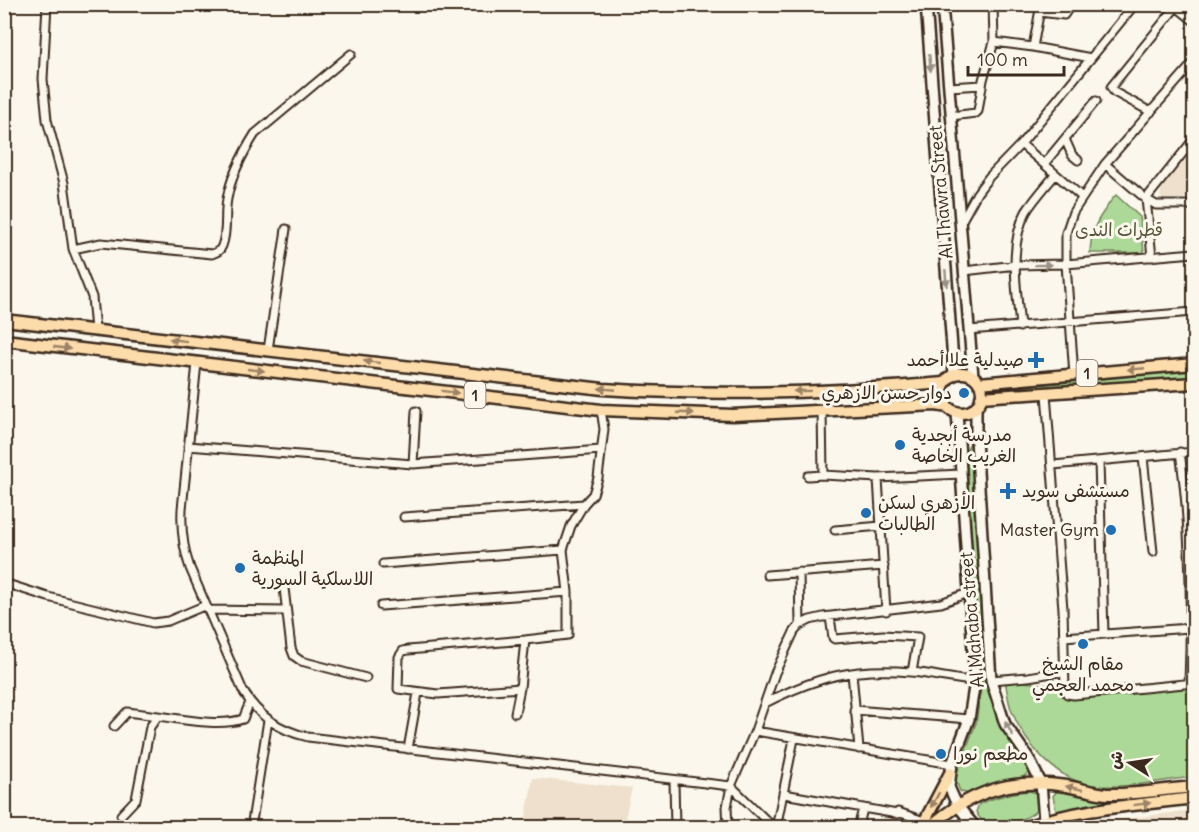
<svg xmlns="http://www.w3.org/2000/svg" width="1199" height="832" viewBox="0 0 1199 832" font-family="Delius,'Playpen Sans Arabic',sans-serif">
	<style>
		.built { fill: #eee0cc }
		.green { fill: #acd997; stroke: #74825a; stroke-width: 1.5 }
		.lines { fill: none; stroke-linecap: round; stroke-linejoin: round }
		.street-casing { stroke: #3b2a1e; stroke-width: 11 }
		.secondary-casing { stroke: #3b2a1e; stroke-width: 14 }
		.primary-casing { stroke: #3b2a1e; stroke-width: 15 }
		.street { stroke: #fbf7ec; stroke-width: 7 }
		.secondary { stroke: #fbf7ec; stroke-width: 9 }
		.primary { stroke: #fddcac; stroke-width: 10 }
		.oneway { fill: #9b9085 }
		.oneway2 { fill: #9c8365 }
		.poi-dot { fill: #1f6fb2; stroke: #fbf7ec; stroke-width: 2 }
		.labels { text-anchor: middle; stroke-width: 6; stroke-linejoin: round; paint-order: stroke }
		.shield { fill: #fbf7ec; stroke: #75685c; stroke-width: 1.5 }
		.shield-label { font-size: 16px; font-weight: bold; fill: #3b2a1e }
		.street-label { font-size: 18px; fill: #3b2a1e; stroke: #fbf7ec }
		.park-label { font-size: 18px; fill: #57563c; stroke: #fbf7ec }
		.poi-label { font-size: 18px; fill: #3b2a1e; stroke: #fbf7ec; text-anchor: start }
	</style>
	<rect width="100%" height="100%" fill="#fbf7ec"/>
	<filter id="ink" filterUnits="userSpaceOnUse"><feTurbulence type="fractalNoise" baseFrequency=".0167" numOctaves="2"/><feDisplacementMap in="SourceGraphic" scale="12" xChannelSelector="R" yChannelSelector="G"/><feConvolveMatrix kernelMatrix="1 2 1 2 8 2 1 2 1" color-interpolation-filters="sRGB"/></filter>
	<g filter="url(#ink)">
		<path class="built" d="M1194,149V198L1163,200L1160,196L1162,187Z
			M533,778L632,788L623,827H524Z
			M1194,810V827H1059Z"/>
		<path class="green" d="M1116,195L1140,217L1144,253H1090C1091,235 1094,225 1104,211C1109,205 1111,199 1116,195Z
			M1194,370V377L991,392L990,387Z
			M971,441H972L988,665L979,666L966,451Z
			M990,675C994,691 996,708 1001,723C1008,741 1025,754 1028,773C1016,785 1002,782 987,787C977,790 971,797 960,791L955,778L976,723L983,676Z
			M1005,680L1078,688L1194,686V777C1163,780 1130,788 1098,786C1059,783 1026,746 1012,712C1008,702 1007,690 1005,680Z
			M1067,790L1082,796L1113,800L1114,805L1056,811L1053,796L1057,791Z
			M1030,791L1036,793C1037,797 1040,802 1038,807C1034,818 1000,828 990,825C983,823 979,818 976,812L979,804C995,797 1012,792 1030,791Z"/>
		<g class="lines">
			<defs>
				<path id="street" d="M47,4L43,79L47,120L64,183L73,249L92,297L95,330
					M993,4L994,42L1033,47
					M1041,4L1033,47L1091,58
					M1173,4L1194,21
					M1040,12L1064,15L1071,4
					M949,87L982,85
					M1151,112L1114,92L1111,87L1176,7
					M951,116L976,113L978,111L983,80L994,42
					M1065,139L1072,155L1078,160
					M1021,144L1082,197
					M1044,164L1096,101
					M1105,164L1146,199L1156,205H1194
					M961,222L977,193L989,177L1021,144L1135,4
					M73,249L101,243L212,254C217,252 220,251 222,246C228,231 224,214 227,199C231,176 243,153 255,134L351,54
					M1152,257L1146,199L1194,139
					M964,271L1016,265L1066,264L1194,253
					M1020,327C1017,290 1008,245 1026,212C1034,199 1046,186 1055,175
					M969,330L1194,312
					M268,350L286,229
					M197,363L182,509C181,530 183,548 190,568L243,691C259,717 279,730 308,737L731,786L774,828
					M1074,375L1066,264V233L1073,212L1105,164L1194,62
					M1046,394L1063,609L1065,689L1067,694L1074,695L1194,683
					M822,410L823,475
					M188,446L413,464L601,450
					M1180,452C1191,529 1192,606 1189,683
					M1143,457L1153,552
					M1099,461L1104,634
					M413,464L416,411
					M1053,465L1194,452
					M808,476L823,475L878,478L961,474
					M878,478L886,611
					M404,517L584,504
					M835,530L881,526
					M383,564L563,550
					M799,572L800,625
					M767,575L884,566
					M4,583L48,597L153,623L168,621L206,605
					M284,588L291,648L294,656L301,661L366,678
					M381,606L568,592
					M208,610L286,611
					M830,617L833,638L835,639L883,635L918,637L912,672
					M1063,637L1190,628
					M852,673L859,749
					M991,680L1028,677L1065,671
					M520,688L438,694L398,689L399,657L403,651L408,650L525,640
					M765,703C817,677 852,667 911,672C933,674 954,680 975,681
					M854,710L969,719
					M515,713L520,688L525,640L568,635V592L563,550L571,526L584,504L593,494L598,478L604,429L601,410
					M114,726L127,712L158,716
					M755,731L952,764
					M408,749L418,693
					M674,780L675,828
					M784,794L897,814L898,812L924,821
					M121,815L136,799L150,727L158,716C182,719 220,727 243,719L250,702
					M251,828L268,720
					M728,828L727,807L731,786L755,731L775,673L794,632L800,625L810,620L823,617L941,603L968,593
					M776,828L794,739
					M858,828L863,809"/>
				<path id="secondary" d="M926,4L954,374
					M942,4L973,376
					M976,406V439L991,680L1005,724L1028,757L1041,783L1044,820
					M957,412L975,681L969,719L952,764L949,787L957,805L976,828"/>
				<path id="primary" d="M4,320L603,389C717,396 831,393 944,383
					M4,340L601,410L733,415L936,405L948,407
					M942 393a20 20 0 1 1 40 0a20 20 0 1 1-40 0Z
					M979,383L1194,364
					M981,397L1194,383
					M921,828L950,773
					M929,828C969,792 1012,777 1066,786C1079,788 1093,793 1107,794C1135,795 1166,789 1194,787
					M1023,828C1077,808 1138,805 1194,798"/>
			</defs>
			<use href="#street" class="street-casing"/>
			<use href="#secondary" class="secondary-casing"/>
			<use href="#primary" class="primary-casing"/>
			<use href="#street" class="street"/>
			<use href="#secondary" class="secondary"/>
			<use href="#primary" class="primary"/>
		</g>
		<defs><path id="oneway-solid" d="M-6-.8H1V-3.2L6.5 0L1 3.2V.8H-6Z" transform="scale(1.5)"/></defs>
		<g class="oneway">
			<use href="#oneway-solid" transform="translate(930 63) rotate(85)"/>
			<use href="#oneway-solid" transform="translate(1043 265) rotate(-1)"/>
			<use href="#oneway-solid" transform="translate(946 278) rotate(85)"/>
			<use href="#oneway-solid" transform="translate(1009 729) rotate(-119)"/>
		</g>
		<g class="oneway2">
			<use href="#oneway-solid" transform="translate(178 340) rotate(-173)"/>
			<use href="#oneway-solid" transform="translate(62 348) rotate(8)"/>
			<use href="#oneway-solid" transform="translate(372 362) rotate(-173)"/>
			<use href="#oneway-solid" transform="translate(1136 369) rotate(175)"/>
			<use href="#oneway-solid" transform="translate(256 370) rotate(6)"/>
			<use href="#oneway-solid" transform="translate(607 389) rotate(-175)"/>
			<use href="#oneway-solid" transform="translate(802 391) rotate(179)"/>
			<use href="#oneway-solid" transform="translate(450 392) rotate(7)"/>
			<use href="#oneway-solid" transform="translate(686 413) rotate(2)"/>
			<use href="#oneway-solid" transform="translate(1074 788) rotate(-168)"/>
			<use href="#oneway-solid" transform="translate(935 800) rotate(119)"/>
			<use href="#oneway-solid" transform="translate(1142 804) rotate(-7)"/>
		</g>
	</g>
	<g class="poi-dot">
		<path d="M1033 351h6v6h6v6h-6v6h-6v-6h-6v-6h6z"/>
		<circle cx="964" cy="393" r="6"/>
		<circle cx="900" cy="445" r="6"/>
		<path d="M1005 482h6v6h6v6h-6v6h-6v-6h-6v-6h6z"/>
		<circle cx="866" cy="513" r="6"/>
		<circle cx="1111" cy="530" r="6"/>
		<circle cx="240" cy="568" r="6"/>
		<circle cx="1083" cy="644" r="6"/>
		<circle cx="941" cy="754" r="6"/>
	</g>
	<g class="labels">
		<g class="shield">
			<rect x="1076.5" y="360" width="21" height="26" rx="4.5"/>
			<rect x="464.5" y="382" width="21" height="26" rx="4.5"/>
		</g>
		<g class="shield-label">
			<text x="1087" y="379">1</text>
			<text x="475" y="401">1</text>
		</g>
		<g class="street-label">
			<text transform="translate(941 192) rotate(-95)" y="6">Al Thawra Street</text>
			<text transform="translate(972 620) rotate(-95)" y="6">Al Mahaba street</text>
		</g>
		<g class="park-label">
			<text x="1119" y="236">قطرات الندى</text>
		</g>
		<g class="poi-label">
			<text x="1024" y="366" text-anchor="end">صيدلية علا أحمد</text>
			<text x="952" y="399" text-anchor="end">دوار حسن الازهري</text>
			<text x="912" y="441">مدرسة أبجدية<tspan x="912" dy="21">الغريب الخاصة</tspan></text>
			<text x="1022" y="497">مستشفى سويد</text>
			<text x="878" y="509">الأزهري لسكن<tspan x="878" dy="21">الطالبات</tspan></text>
			<text x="1099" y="536" text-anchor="end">Master Gym</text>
			<text x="252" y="564">المنظمة<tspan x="252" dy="21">اللاسلكية السورية</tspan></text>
			<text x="1083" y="670" text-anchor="middle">مقام الشيخ<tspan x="1083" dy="21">محمد العجمي</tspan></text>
			<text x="953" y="760">مطعم نورا</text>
		</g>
	</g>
	<rect width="1199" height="832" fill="none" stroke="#fbf7ec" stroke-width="24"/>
	<rect x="12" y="12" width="1175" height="808" fill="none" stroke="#3b2a1e" stroke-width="2" filter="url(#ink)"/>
	<g transform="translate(1130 763) rotate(282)" stroke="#fbf7ec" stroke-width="4.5" paint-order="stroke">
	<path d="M0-4.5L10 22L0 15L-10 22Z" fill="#3b2a1e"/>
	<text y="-9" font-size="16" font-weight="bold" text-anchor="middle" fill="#3b2a1e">ش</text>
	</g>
	<path d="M968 66v9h96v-9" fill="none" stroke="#3b2a1e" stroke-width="3"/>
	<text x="977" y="66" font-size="18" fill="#3b2a1e" stroke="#fbf7ec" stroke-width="4.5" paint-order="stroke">100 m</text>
</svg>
